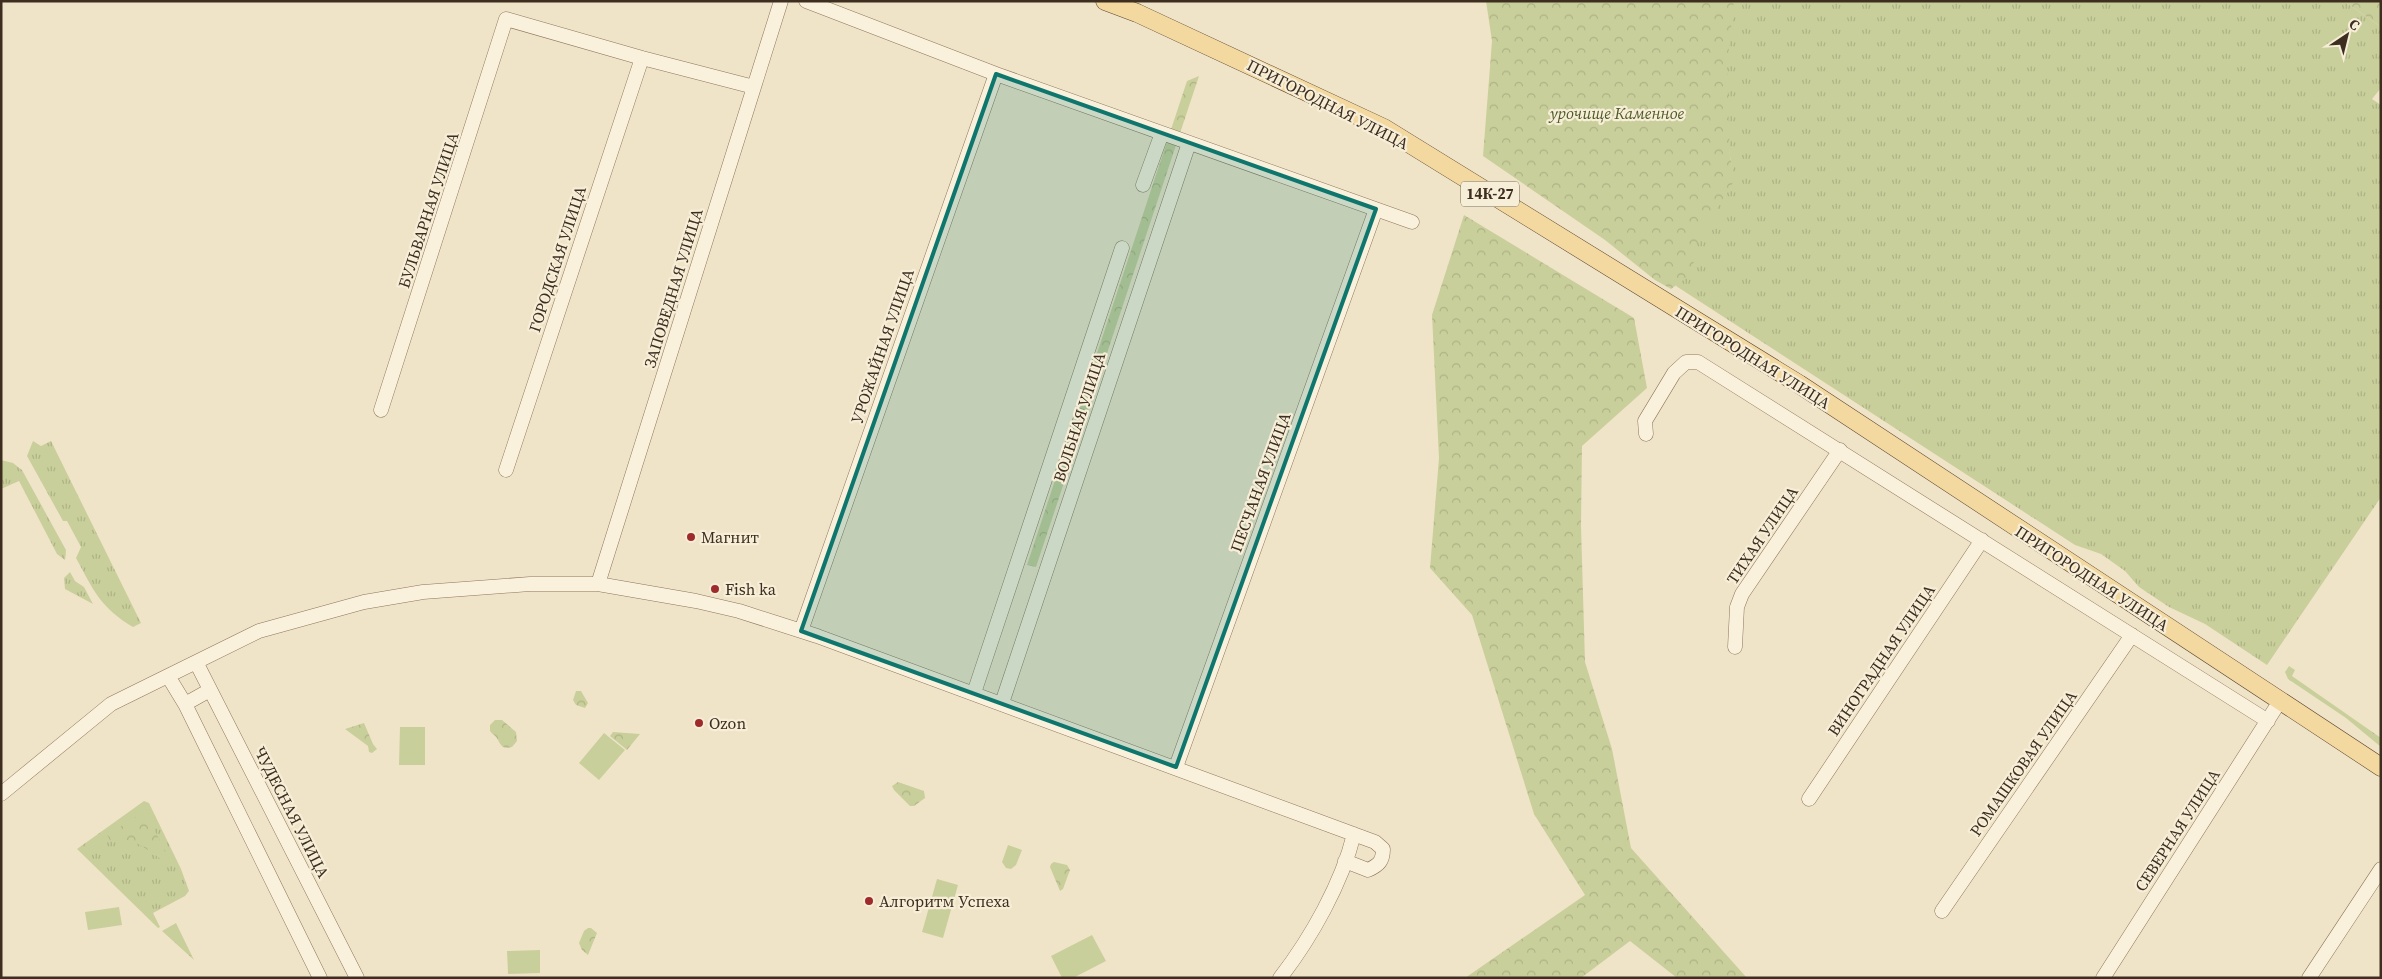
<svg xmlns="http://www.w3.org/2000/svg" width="2382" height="979" viewBox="0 0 2382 979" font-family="'Source Serif 4',serif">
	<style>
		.grass { fill: url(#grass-tufts) }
		.forest { fill: url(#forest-crowns) }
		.pitch { fill: #c9cf9b }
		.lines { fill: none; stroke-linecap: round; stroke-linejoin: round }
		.minor-casing { stroke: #8d765c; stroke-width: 15 }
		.major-casing { stroke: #5b4430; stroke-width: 19 }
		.minor { stroke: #faf1dc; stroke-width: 14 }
		.major { stroke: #f3d9a0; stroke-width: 18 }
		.marked { fill: #0f766e; fill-opacity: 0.2; stroke: #0f766e; stroke-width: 4; stroke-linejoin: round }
		.poi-dot { fill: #9e2a2b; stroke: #f7eed8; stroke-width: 2 }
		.labels { text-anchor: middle; stroke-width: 4.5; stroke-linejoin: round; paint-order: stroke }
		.shield { fill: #f7eed8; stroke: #756857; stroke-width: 1 }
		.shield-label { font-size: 15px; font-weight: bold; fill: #3d2e20 }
		.street-label { font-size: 16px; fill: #3d2e20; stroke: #f7eed8 }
		.park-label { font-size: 16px; font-style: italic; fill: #4d5a26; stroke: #f7eed8 }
		.poi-label { font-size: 16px; fill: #3d2e20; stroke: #f7eed8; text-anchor: start }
	</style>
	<defs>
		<pattern id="grass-tufts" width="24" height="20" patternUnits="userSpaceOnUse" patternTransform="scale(1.25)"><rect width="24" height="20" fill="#c9cf9b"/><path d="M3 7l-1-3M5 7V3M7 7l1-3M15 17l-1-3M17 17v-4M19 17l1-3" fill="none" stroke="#aeb285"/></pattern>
		<pattern id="forest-crowns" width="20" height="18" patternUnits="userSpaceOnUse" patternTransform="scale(1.25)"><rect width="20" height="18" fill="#c9cf9b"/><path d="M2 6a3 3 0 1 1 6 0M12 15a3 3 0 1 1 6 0" fill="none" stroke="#aeb285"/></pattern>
	</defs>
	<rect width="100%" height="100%" fill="#f0e4c8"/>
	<path class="grass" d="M1731,1H2344L2381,27V88L2372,99L2381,105V497L2267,665L2205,624L2169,607L2139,587L2125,571L2101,554L2075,545L1676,286L1698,230L1734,179C1722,122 1725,60 1731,1Z
		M33,441L41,446L51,441L141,623L133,627C101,608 93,590 76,558L81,547L67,521H63L27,456Z
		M1,460L13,463L22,470L66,550L65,560L57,554L19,481L1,489Z
		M70,572L75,581L84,587L93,604L65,589L64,578Z
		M2289,666L2295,670L2292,676L2381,738V747L2346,718L2288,679L2285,672Z
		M144,801L149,803L181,869L189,891L185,896L153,913L160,927L158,928L77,849Z
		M176,923L194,960L162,931Z"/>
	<path class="forest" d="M1486,1H1734L1727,67L1730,157L1735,179L1722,202L1703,226L1694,254L1693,273L1671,289L1655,280L1605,240L1483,156L1492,41Z
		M2344,1H2381V27Z
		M1199,76L1036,567L1027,565L1187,81Z
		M1464,215L1634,318L1647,388L1582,446L1581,526L1585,662L1612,749L1631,848L1747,978H1677L1630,941L1581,978H1465L1585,895L1534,814L1472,615L1430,568L1439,458L1432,315Z
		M576,691H581L588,703L585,708L576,705L573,700Z
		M495,720H502L516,732L517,741L512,747C501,750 501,744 496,737C495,735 492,734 490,731V725Z
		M364,723L373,744L377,749L372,753L369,752L368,746L345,729Z
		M613,732L640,734L627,750L610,736Z
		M898,782L924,791L925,798L914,806H910L894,790L892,786Z
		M142,813L148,818L168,856L161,859C146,849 130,834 111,842L107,835Z
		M1054,862L1067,865L1070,870L1063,889L1060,891L1050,867L1051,864Z
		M588,928H591L597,933L588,955L582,950L579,943L584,931Z"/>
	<path class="pitch" d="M400,727H425V765H399Z
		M604,733L625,750L599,780L579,763Z
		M1008,845L1022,850L1016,865L1011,869L1006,868L1002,862Z
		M937,879L958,885L943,938L922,932Z
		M119,907L122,925L88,930L85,912Z
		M1092,935L1106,961L1073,978H1062L1051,956Z
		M540,950V973L508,974L507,951Z"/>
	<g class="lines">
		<defs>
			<path id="minor" d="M806,1L996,74L1412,222
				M1143,185L1162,133
				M381,410L506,19L642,58L754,87
				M1646,434L1645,421L1674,373L1686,362H1698L2268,721
				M506,470L642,58
				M598,584L781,1
				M801,631L996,74
				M1735,647L1737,607L1742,594L1840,450
				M196,662L357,978
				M168,676L185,704L320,978
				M974,693L1122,248
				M1002,703L1189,143
				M185,704L210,690
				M1176,767L1376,209
				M1,794L111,704L259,631L364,602L423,592L530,584H598L696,601L739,611L817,636L1375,842L1383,849C1383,861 1379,865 1368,870L1345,861
				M1809,799L1982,540
				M1942,911L2132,635
				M1280,978C1311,938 1342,883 1354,834
				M2103,978L2280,701
				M2309,978L2381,869"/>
			<path id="major" d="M1105,1L1137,13L1384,128L1799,384L2381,767"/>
		</defs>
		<use href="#minor" class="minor-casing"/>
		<use href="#major" class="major-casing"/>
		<use href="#minor" class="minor"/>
		<use href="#major" class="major"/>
	</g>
	<path class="marked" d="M996,74L1376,209L1176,767L801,631Z"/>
	<g class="poi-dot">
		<circle cx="691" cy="537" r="5"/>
		<circle cx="715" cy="589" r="5"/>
		<circle cx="699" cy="723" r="5"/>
		<circle cx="869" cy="901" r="5"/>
	</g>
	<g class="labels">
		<rect class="shield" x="1461" y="181.5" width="58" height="25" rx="4"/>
		<g class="shield-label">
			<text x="1490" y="199">14К-27</text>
		</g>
		<g class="street-label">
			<text transform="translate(1328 104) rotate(27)" y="6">ПРИГОРОДНАЯ УЛИЦА</text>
			<text transform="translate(428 210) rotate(-72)" y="6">БУЛЬВАРНАЯ УЛИЦА</text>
			<text transform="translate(557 259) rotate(-72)" y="6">ГОРОДСКАЯ УЛИЦА</text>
			<text transform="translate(673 288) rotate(-73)" y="6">ЗАПОВЕДНАЯ УЛИЦА</text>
			<text transform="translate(882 346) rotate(-71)" y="6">УРОЖАЙНАЯ УЛИЦА</text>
			<text transform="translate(1753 357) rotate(32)" y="6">ПРИГОРОДНАЯ УЛИЦА</text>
			<text transform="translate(1079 417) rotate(-72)" y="6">ВОЛЬНАЯ УЛИЦА</text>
			<text transform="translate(1260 482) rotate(-70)" y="6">ПЕСЧАНАЯ УЛИЦА</text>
			<text transform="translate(1762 535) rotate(-56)" y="6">ТИХАЯ УЛИЦА</text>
			<text transform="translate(2092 578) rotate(33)" y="6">ПРИГОРОДНАЯ УЛИЦА</text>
			<text transform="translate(1881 660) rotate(-56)" y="6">ВИНОГРАДНАЯ УЛИЦА</text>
			<text transform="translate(2023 763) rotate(-55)" y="6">РОМАШКОВАЯ УЛИЦА</text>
			<text transform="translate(292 812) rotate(63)" y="6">ЧУДЕСНАЯ УЛИЦА</text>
			<text transform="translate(2177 830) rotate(-57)" y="6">СЕВЕРНАЯ УЛИЦА</text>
		</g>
		<g class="park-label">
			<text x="1617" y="119">урочище Каменное</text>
		</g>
		<g class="poi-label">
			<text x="701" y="543">Магнит</text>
			<text x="725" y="595">Fish ka</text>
			<text x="709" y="729">Ozon</text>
			<text x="879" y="907">Алгоритм Успеха</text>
		</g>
	</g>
	<rect width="2382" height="979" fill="none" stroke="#3d2e20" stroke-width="5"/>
	<g transform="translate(2347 35) rotate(35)" stroke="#f7eed8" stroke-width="4" paint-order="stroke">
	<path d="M0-4L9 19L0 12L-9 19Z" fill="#3d2e20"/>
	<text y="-8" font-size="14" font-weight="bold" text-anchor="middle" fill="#3d2e20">С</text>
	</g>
</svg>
